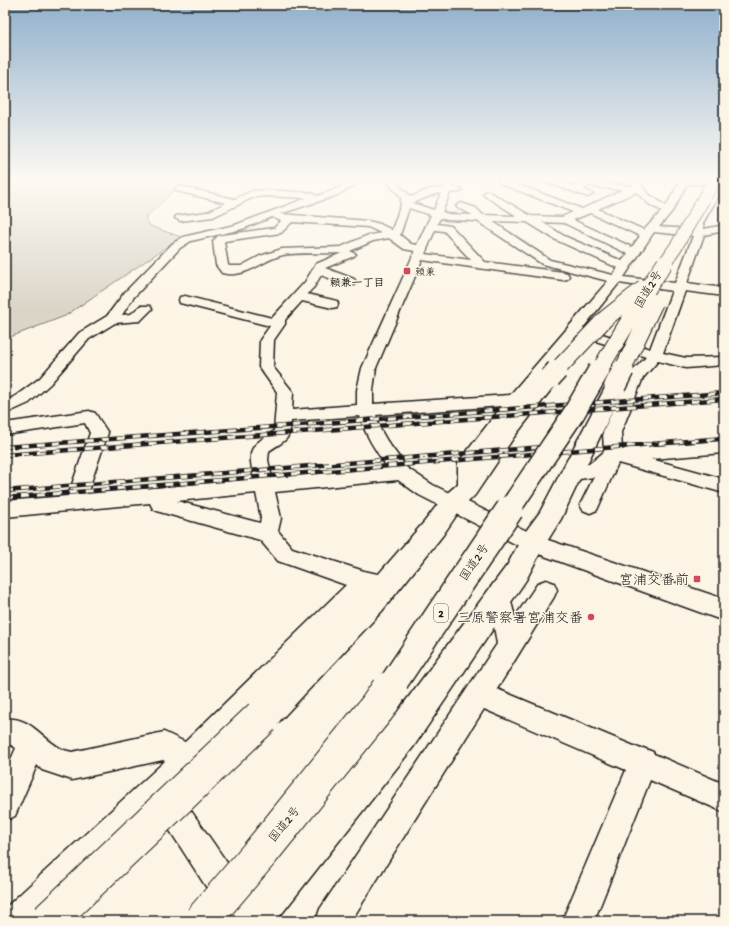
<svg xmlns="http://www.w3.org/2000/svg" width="729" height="926" viewBox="0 0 729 926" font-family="'Gochi Hand','Klee One',sans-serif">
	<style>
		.green { fill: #dbd5c8; stroke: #7c7872 }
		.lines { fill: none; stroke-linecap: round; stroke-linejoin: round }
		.minor-casing { stroke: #1c1c1c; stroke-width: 3 }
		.highway-casing { stroke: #1c1c1c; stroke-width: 3 }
		.minor { fill: #fcf5e5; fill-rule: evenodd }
		.highway { fill: #fcf5e5; fill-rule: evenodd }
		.rail-casing { stroke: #1c1c1c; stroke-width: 4.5 }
		.rail { stroke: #fcf5e5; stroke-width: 3; stroke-dasharray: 8; stroke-linecap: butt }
		.highway-bridge-far4-casing { stroke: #1c1c1c; stroke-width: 14; stroke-linecap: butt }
		.highway-bridge-far3-casing { stroke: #1c1c1c; stroke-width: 18; stroke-linecap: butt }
		.highway-bridge-far2-casing { stroke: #1c1c1c; stroke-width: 24; stroke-linecap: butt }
		.highway-bridge-far1-casing { stroke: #1c1c1c; stroke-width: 30; stroke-linecap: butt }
		.highway-bridge-casing { stroke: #1c1c1c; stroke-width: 38; stroke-linecap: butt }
		.highway-bridge-far4 { stroke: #fcf5e5; stroke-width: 12 }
		.highway-bridge-far3 { stroke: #fcf5e5; stroke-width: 16 }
		.highway-bridge-far2 { stroke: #fcf5e5; stroke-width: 21 }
		.highway-bridge-far1 { stroke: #fcf5e5; stroke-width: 27 }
		.highway-bridge { stroke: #fcf5e5; stroke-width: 36 }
		.poi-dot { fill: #d1495b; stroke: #fcf5e5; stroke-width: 1.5 }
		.labels { text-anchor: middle; stroke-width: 3; stroke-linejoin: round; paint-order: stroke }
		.far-poi-label { font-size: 10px; fill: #1c1c1c; stroke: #fcf5e5; text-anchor: start }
		.far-neighbourhood-label { font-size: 11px; font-weight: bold; fill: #1c1c1c; stroke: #fcf5e5 }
		.shield { fill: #fcf5e5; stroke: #5f5d58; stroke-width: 1 }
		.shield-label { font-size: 11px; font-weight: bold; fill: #1c1c1c }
		.street-label { font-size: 12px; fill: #1c1c1c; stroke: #fcf5e5 }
		.near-poi-label { font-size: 14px; fill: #1c1c1c; stroke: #fcf5e5; text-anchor: end }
	</style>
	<rect width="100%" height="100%" fill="#fcf5e5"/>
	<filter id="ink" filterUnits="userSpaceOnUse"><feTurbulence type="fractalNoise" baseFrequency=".025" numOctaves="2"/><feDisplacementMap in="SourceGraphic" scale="8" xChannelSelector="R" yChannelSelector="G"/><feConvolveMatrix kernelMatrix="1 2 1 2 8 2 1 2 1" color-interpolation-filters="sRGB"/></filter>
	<g filter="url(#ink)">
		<path class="green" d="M5,181H190L179,186L145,218L150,226L181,237L65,316L5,339Z"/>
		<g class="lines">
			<defs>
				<path id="minor" d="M353,181H363L335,196L280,214L368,221L380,224L392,230L401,204V197L386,181H395L411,197L430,189L443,188L447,181H455L453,187L460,188L462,190L460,192L450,193L442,212L448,214L473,215L458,208L456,206L461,203L476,208L483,215L517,216L485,196L483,194L485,192L488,191L531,216L562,217L573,212L499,183L498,181H509L582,209L622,190L588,186L584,189L593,194L588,197L549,183L548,181H559L576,187L585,181L632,186L631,181H639L647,193L666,206L680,181H724V186L703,223L704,229L724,225V231L704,235L687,283L724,288V296L685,291L663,353L686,358L724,357V365L686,368L658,361L643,378L621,432L622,450L628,448L724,441V453L651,459L724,479V493L618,463L597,510L590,513L583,510L580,505L594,477L572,480L566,478L563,473L566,468L589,464L604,452L603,432L628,376L646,357L577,335L521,404L476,464V489L474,494L467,496L460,494L458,489V463L502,406L376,415L379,427L387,441L407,468L433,485L539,537L724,599V621L525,549L419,495L398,480L275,492L281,518L278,531L292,548L364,571L382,575L385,582L382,589L374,592L368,591L176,789L259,909L263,921H228L156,809L39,921H5V908L165,761L163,760L72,780L42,770L37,765L15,816L5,821V773L16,748L11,745H5V719C30,716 41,738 60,748C63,750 68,751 72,752L164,732L185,742L346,585L278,561L260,540L160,512L153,509L150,503L5,517V501L68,496L90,433L85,423L5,435V423L89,411L95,413L108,433L87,494L254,479C248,449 248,448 274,431L277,392L259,367L260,340L270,326L180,303L179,300L180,297L185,296L272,318L305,282L316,264L342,253C324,254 299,252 283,255C261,260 247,279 222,273L216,265L213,241L218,236L222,235L274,228L281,221L272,217L242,229L191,241L180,248L133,298L122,315L131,314L140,306H150L152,309L140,321L115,323L89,339L50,384L29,403L5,414V402L17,395L40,378L79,333L107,316L125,292L172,244L183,237L235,225L307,198L268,196L254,197L213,217L180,221L175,218L176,216L207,212L226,203L177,191L175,189L177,187L180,186L234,199L252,191L268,190L312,193L317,196L329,192ZM687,184L714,185L693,223V229L659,227L673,210ZM636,192L650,205L662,211L644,230L598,209ZM441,193L434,210L412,203L435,194ZM409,208L431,215L417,245L411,244L400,235ZM590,213L640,236L632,247L573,220ZM440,218L447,220L477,221L542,264L608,281L510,395L373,404V390L376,368L422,260L563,280L567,279L569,276L567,273L563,272L485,262L451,226L437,224ZM492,221L527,222L556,240L618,268L613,275L550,260ZM292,222L368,227L381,233L366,236L341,247L282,249L260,256L241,266H229L228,265L224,242L225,241L281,233ZM542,222L564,223L628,254L622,261L564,236ZM435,230L444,231L471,260L425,254ZM654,232L693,236L675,283L624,277ZM389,238L404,249L415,251L362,368L357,390V405L292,410L293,392L273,367L274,340L285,324V320L302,301L332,308L337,307L338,304L337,301L307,294L314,287L321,275L350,286L354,285L356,282L354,279L325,268L354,256L356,254L350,251L373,241ZM619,283L672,291L650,349L583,328ZM360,416C365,435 376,451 387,467L272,478L268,460L269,451C285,440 290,441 291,421ZM256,493L261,518L260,523L177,501Z
					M546,580L554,583L557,590L554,597L497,689L641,749L643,748L653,752L654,754L724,784V812L650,780L594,921H562L626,770L484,709L351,921H316L320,909L497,644L489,597L492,590L500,587L508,590L515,617L538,583Z"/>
				<path id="highway" d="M550,372L557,374L559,378L557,382L514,437L475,495L460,510L443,535L382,611L273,728L262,733L251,728L246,717L251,706L362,593L425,521L444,496L459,483L500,427L543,374Z
					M615,380L622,382L624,386L561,519L541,551L526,580L414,746L276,921H231L237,907L390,722L508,564L523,535L540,512L606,386L608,382Z"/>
			</defs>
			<use href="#minor" class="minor-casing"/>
			<use href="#highway" class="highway-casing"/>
			<use href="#minor" class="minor"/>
			<use href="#highway" class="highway"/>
			<defs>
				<path id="rail" d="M5,447L724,393
					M5,455L724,399
					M5,491L555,446
					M5,498L724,438"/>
			</defs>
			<use href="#rail" class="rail-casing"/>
			<use href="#rail" class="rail"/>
			<defs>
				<path id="highway-bridge-far4" d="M664,264L677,245L714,181"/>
				<path id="highway-bridge-far3" d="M556,371L606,318L644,288
					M599,371L650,285L665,263
					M622,371L655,302"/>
				<path id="highway-bridge-far2" d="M550,378L557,370
					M615,386L623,370
					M509,510L574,413L599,370"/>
				<path id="highway-bridge-far1" d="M388,691L510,509"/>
				<path id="highway-bridge" d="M48,921L262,717
					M202,921L261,852L377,708L389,690"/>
			</defs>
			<use href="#highway-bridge-far4" class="highway-bridge-far4-casing"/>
			<use href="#highway-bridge-far3" class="highway-bridge-far3-casing"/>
			<use href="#highway-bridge-far2" class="highway-bridge-far2-casing"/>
			<use href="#highway-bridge-far1" class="highway-bridge-far1-casing"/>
			<use href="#highway-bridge" class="highway-bridge-casing"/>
			<use href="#highway-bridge-far4" class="highway-bridge-far4"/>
			<use href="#highway-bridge-far3" class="highway-bridge-far3"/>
			<use href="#highway-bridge-far2" class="highway-bridge-far2"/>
			<use href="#highway-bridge-far1" class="highway-bridge-far1"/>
			<use href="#highway-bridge" class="highway-bridge"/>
		</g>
	</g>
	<linearGradient id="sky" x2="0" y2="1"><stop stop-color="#91b0cc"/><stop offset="0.58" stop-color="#fefaf3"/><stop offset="1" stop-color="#fefaf3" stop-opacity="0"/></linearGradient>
	<rect width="729" height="310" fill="url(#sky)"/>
	<g class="poi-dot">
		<rect x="403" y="267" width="8" height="8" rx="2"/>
		<rect x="693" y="575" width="8" height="8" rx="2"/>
		<circle cx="591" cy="617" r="4"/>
	</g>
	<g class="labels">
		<g class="far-poi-label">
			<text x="415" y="275">頼兼</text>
		</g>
		<g class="far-neighbourhood-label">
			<text x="357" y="286">頼兼一丁目</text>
		</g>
		<rect class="shield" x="434" y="604" width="14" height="18" rx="3"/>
		<g class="shield-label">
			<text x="441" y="617">2</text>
		</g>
		<g class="street-label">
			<text transform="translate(648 289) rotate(-59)" y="4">国道2号</text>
			<text transform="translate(474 562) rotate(-56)" y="4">国道2号</text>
			<text transform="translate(284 824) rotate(-51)" y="4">国道2号</text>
		</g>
		<g class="near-poi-label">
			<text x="689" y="584">宮浦交番前</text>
			<text x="583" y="622">三原警察署宮浦交番</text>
		</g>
	</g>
	<rect width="729" height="926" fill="none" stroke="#fcf5e5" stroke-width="20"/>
	<rect x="10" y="10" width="709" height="906" fill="none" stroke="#1c1c1c" stroke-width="1.5" filter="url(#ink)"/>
</svg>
